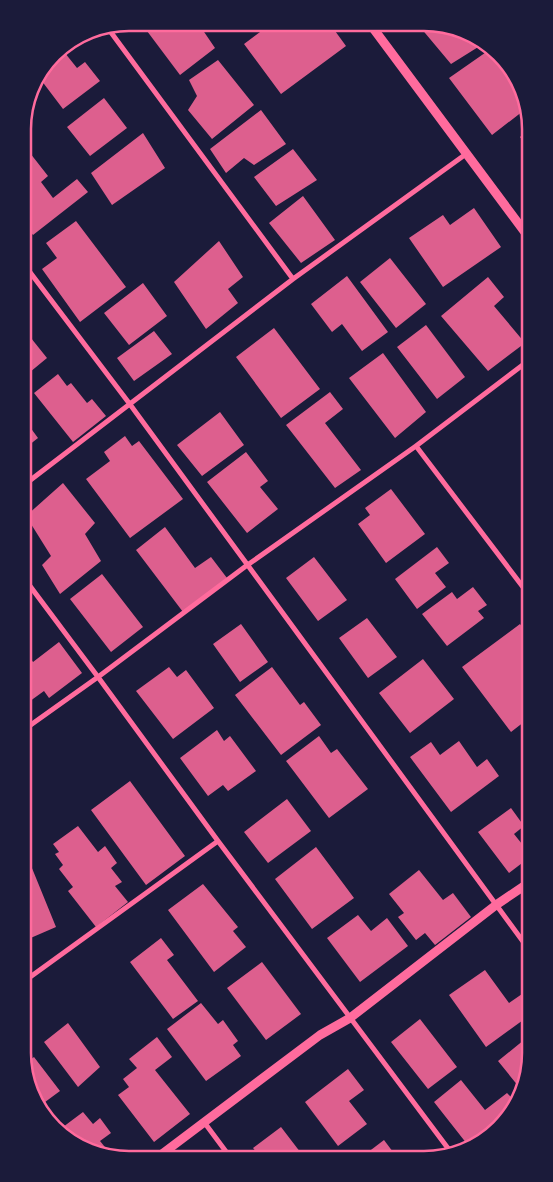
<svg xmlns="http://www.w3.org/2000/svg" width="553" height="1182" viewBox="0 0 553 1182" font-family="Poppins,sans-serif">
	<style>
		.building { fill: #dd5f8e }
		.lines { fill: none; stroke-linecap: round; stroke-linejoin: round }
		.minor { stroke: #ff6b9d; stroke-width: 5 }
		.tertiary { stroke: #ff6b9d; stroke-width: 9 }
		.rim { fill: none; stroke: #ff6b9d; stroke-width: 2.5 }
	</style>
	<rect width="100%" height="100%" fill="#1b1b3a"/>
	<path class="building" d="M141,23H198L215,48L180,75Z
		M241,23H258L247,32Z
		M272,23L330,24L346,46L281,94L244,44Z
		M424,24L444,25L483,44L451,64L420,27Z
		M61,48L77,68L85,62L100,81L63,109L38,76Z
		M492,48L494,49L527,101V108L492,135L449,78Z
		M218,60L254,105L212,139L188,110L197,96L189,80Z
		M104,98L127,128L90,156L67,127Z
		M261,110L286,144L254,165L244,158L226,173L210,149Z
		M527,130V147L520,137Z
		M143,133L165,168L112,205L91,173Z
		M293,149L317,180L276,206L254,177Z
		M30,153L48,176L41,182L53,198L77,179L88,192L33,235L23,222V159Z
		M303,196L335,240L301,263L269,223Z
		M474,208L501,247L443,287L409,238L443,215L450,225Z
		M76,221L126,287L80,322L42,269L57,258L46,243Z
		M219,241L243,277L228,289L238,303L206,329L174,282Z
		M390,258L426,304L396,328L360,282Z
		M347,276L388,332L362,351L342,324L332,332L311,304Z
		M488,277L504,297L494,306L525,343L488,371L441,316Z
		M143,283L167,316L129,345L104,313Z
		M426,325L465,377L437,399L397,347Z
		M23,328L47,358L24,377Z
		M274,328L320,389L281,418L236,357Z
		M154,331L172,354L134,381L117,358Z
		M383,353L426,412L395,438L349,378Z
		M58,374L67,386L71,383L87,403L92,399L106,416L73,442L34,393Z
		M330,392L343,409L325,423L361,470L335,488L286,425Z
		M220,412L244,445L202,476L177,445Z
		M24,419L38,438L24,449Z
		M125,436L132,446L139,441L183,499L130,538L86,479L110,461L104,452Z
		M246,452L268,481L260,487L278,509L247,533L207,482Z
		M63,483L95,523L85,534L101,561L60,594L42,565L51,556L26,516Z
		M391,489L425,534L386,563L358,524L370,515L365,508Z
		M165,527L195,568L211,557L227,578L183,612L136,550Z
		M437,547L449,563L435,573L446,587L417,609L395,579Z
		M314,557L347,600L318,621L286,578Z
		M102,574L143,627L111,652L70,599Z
		M473,587L487,605L478,611L484,618L447,646L422,614L452,592L457,599Z
		M367,618L397,657L368,678L339,638Z
		M241,624L268,662L240,682L213,644Z
		M520,624L526,632L521,635L529,646V718L511,732L462,667Z
		M59,642L82,673L49,698L44,691L26,704L25,651L33,662Z
		M423,659L454,699L410,733L379,693Z
		M169,667L177,677L186,670L214,708L173,739L136,691Z
		M272,667L300,705L304,702L321,725L281,755L235,695Z
		M217,730L224,741L230,736L256,771L228,791L223,785L208,796L180,758Z
		M319,736L331,753L337,749L368,789L329,818L286,761Z
		M459,741L477,767L487,759L499,776L451,812L410,757L431,742L440,755Z
		M130,781L185,856L146,885L91,810Z
		M287,799L311,831L268,863L244,832Z
		M511,808L524,826L514,834L530,854V857L509,873L478,832Z
		M78,826L98,852L105,846L117,863L111,868L122,882L115,886L128,902L96,927L68,891L73,887L59,869L63,865L55,854L59,852L53,844Z
		M316,847L354,898L312,929L275,879Z
		M25,851L56,927L26,940Z
		M419,870L443,900L453,893L471,917L435,945L425,933L416,940L398,917L404,913L389,894Z
		M203,884L238,927L233,931L246,947L214,972L168,910Z
		M358,915L371,931L387,918L408,946L360,982L327,938Z
		M161,938L174,955L167,960L198,1001L173,1019L130,962Z
		M262,962L301,1014L266,1040L227,988Z
		M485,970L509,1003L522,994L530,1006V1015L486,1047L449,995Z
		M201,1003L218,1024L223,1020L238,1041L233,1045L241,1056L206,1081L167,1029Z
		M420,1019L457,1067L428,1089L391,1042Z
		M68,1023L100,1067L78,1087L44,1042Z
		M530,1035V1060L519,1087L498,1061Z
		M157,1037L172,1057L155,1070L190,1114L154,1142L118,1095L129,1087L123,1079L137,1068L129,1059Z
		M34,1057L60,1091L41,1105L26,1081V1063Z
		M348,1069L364,1090L349,1101L367,1124L338,1146L305,1102Z
		M461,1080L485,1110L507,1093L514,1100L504,1123L482,1137L479,1134L467,1144L434,1102Z
		M83,1112L93,1124L100,1118L111,1133L100,1141L113,1157H109L59,1133L54,1125L59,1130Z
		M281,1127L304,1157H260L253,1148Z
		M384,1140L396,1156H363Z"/>
	<g class="lines">
		<path class="minor" d="M107,27L293,279
			M23,263L129,403L530,951
			M416,446L529,595
			M24,485L293,279L466,154
			M24,578L98,677L218,841L453,1155
			M25,729L98,677L246,566L416,446L528,361
			M26,980L218,841
			M204,1122L230,1157"/>
		<path class="tertiary" d="M370,24L527,235
			M158,1157L320,1035L350,1018L496,905L530,882"/>
	</g>
	<path d="M0 0H553V1182H0ZM129 31H424A98 98 0 0 1 522 129V1053A98 98 0 0 1 424 1151H129A98 98 0 0 1 31 1053V129A98 98 0 0 1 129 31Z" fill="#1b1b3a" fill-rule="evenodd"/>
	<path class="rim" d="M129 31H424A98 98 0 0 1 522 129V1053A98 98 0 0 1 424 1151H129A98 98 0 0 1 31 1053V129A98 98 0 0 1 129 31Z"/>
</svg>
